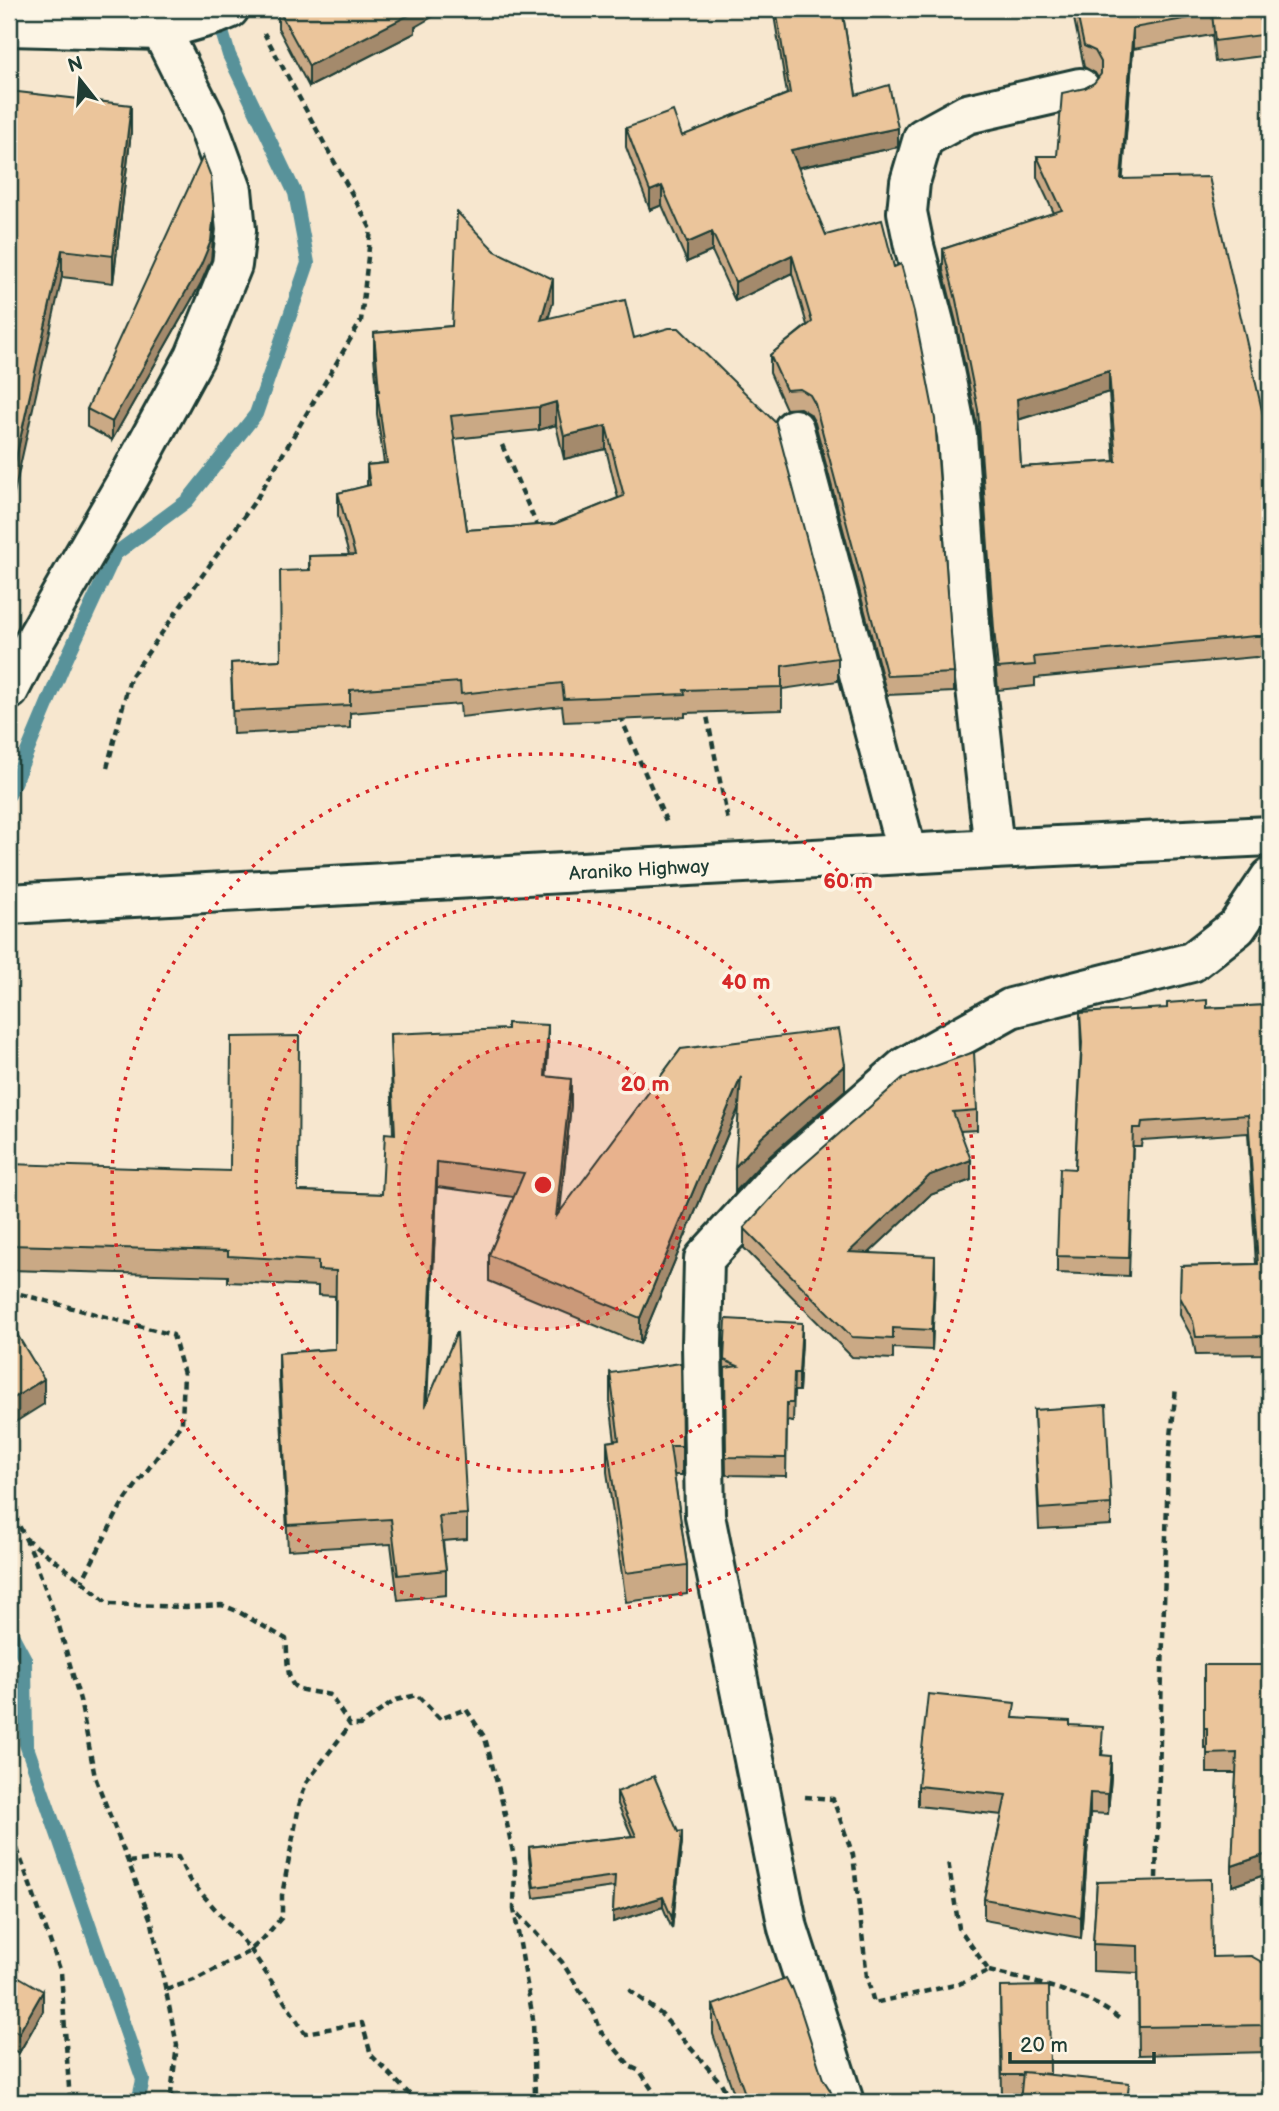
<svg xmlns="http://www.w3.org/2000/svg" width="1279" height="2111" viewBox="0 0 1279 2111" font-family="'Balsamiq Sans',sans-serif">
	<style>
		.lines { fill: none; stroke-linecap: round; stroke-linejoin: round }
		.stream { stroke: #58929a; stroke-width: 14 }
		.street-casing { stroke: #1f3d34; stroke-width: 44 }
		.highway-casing { stroke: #1f3d34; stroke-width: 44 }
		.path { stroke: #1f3d34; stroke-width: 4.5; stroke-dasharray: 7 5; stroke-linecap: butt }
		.street { stroke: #fcf5e5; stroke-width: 38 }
		.highway { stroke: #fcf5e5; stroke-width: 38 }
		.wall { fill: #caa985; stroke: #1f3d34; stroke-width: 2; fill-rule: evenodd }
		.shaded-wall { fill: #a48a6c; stroke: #1f3d34; stroke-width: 2 }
		.building { fill: #ebc59b; stroke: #1f3d34; stroke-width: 2; fill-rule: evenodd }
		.ring { fill: none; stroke: #d62828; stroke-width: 3.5; stroke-dasharray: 3.5 7 }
		.labels { text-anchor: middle; stroke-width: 7; stroke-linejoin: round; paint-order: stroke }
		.street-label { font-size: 19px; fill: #1f3d34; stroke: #fcf5e5 }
		.centre { fill: #d62828; stroke: #fcf5e5; stroke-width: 3.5 }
		.ring-label { font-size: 21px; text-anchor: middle; font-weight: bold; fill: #d62828; stroke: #fcf5e5; stroke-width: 7; stroke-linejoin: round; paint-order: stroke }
	</style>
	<rect width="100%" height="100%" fill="#f7e7cf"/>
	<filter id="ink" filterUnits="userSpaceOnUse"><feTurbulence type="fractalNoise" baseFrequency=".0143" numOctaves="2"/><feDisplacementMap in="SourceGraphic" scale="14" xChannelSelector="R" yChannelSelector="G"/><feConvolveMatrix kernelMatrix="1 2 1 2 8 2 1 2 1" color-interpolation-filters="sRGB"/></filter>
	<g filter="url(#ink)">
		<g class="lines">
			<path class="stream" d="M9,795L65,662L115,554L187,501L256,414L308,263L295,193L229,55L217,15
				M9,1629L25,1659L26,1744L143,2080L138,2102"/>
			<defs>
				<path id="street" d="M9,26L161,30L217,14L229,9
					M794,429L907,854
					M9,690L31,647L131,474L195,356L232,265L236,230L232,190L207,122L161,30
					M994,849L972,652L957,435L935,326L914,246L907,212L910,182L923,138L967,114L1080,88
					M844,2102L788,1928L705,1516L702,1344L704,1259L777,1179L905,1067L1011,1008L1192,962L1237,927L1270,878"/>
				<path id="highway" d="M9,904L994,849L1270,836"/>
			</defs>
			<use href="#street" class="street-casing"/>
			<use href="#highway" class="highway-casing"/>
			<path class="path" d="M502,445L538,528
				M705,706L728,821
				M620,716L667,823
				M107,768L130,678L257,498L361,321L371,229L264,33
				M9,1291L173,1335L184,1374L182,1423L121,1506L82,1581
				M9,1505L32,1552L59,1626L80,1700L95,1777L152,1923L177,2045L170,2102
				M25,1538L82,1581L108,1604L186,1607L222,1605L237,1611L286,1639C288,1651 285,1682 297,1688C302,1691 322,1693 330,1695L350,1725H360L396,1700L417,1695L440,1719L466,1709L485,1738L503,1805L515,1862L514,1909
				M805,1797L833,1799L853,1855L867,1977L874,2003L959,1984L989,1971L959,1928L948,1861
				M9,1826L61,1972L70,2102
				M128,1862L178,1857L189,1879L251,1950L305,2033L362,2023L371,2055L417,2102
				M1156,1878L1168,1467L1176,1387
				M989,1971C1032,1982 1088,1992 1122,2021
				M166,1990L194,1980L247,1953L263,1939L282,1917V1895L299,1806L306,1783L350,1725
				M629,1990L661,2014L721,2083L732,2102
				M528,2102L535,2095L533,2019L514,1909L562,1962L595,2015L601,2032L631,2067L640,2071L660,2102
				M676,2102H690"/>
			<use href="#street" class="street"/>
			<use href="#highway" class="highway"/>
		</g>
		<path class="wall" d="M278,9L415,27V33L309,87L278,28Z
			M773,9H842L856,95L898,147L798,168L954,673V692L887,695L815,423L810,414L800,408L786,409L770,373V355L807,325L792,273L735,301L712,251L687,262L662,205L650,210L626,147V128L682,136L787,94Z
			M1072,9H1259L1262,35V56L1215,62L1212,35L1133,49L1122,179L1264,419L1270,418V658L1255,657L1035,678V686L998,690L994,650L978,431L956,322L943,270V249L1054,213L1037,177V156H1057L1085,88L1094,83L1098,78L1095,73L1084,67ZM1109,392L1114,461L1021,467L1018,420Z
			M9,91L131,132L113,283L62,277Z
			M214,230L211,260L201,283L112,440L87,427V409Z
			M495,251L553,302L548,318L634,338L838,658V681L782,689V710L685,713V717L564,722L562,706L461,717L460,704L350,713V728L233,734L231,663L281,660L309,570V556L349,555L338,516V493L367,486V465L384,463L377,414V391L374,356V333L452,326ZM556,425L564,459L606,449L618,498L554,524L467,530L454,439L539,430Z
			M1270,1005V1354L1196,1355L1193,1339L1180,1315L1181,1266L1256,1264L1248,1133L1142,1140L1141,1146H1133L1129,1276L1057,1273V1256L1075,1169L1081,1052L1080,1013Z
			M390,1034L548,1050L546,1076L571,1104L560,1213L681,1049L845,1090L762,1163L735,1192L739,1107L640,1344L489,1281V1255L514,1197L437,1187L427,1404L467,1514V1539L443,1541L446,1570V1595L398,1600L391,1544L288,1550L279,1378V1353L335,1349V1296L318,1295V1286L228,1282V1276L9,1270V1164L298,1191L382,1194L393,1134Z
			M903,1078L977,1110V1130L960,1131L971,1180L930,1195L869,1253L935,1276L932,1350L893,1348V1359L852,1357L744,1248V1228Z
			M802,1341L799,1391H794L793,1422L787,1421L786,1476L726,1475L724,1360Z
			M610,1373L682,1446V1475H674L687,1565V1594L626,1602L607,1472V1442L615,1441L610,1402Z
			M1034,1410L1111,1504V1525L1039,1529Z
			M1204,1665H1270V1873L1232,1886L1236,1773H1207V1747L1204,1748Z
			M1015,1718L1070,1725L1103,1748L1102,1755L1111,1776L1108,1814L1090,1813L1081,1938L984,1920V1899L1002,1815L918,1806V1786Z
			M617,1792L682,1842L672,1929L663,1907L613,1922L614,1887L534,1898L529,1858V1847L632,1836L617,1802Z
			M1097,1882L1212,1957L1270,1965V2052L1139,2055L1138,1973L1093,1971V1944Z
			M9,1971L43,2011L19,2053L9,2048Z
			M1000,1987L1050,2075L1129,2102L1020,2095L1002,2096Z
			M713,2005L823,2079L835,2102H737L713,2034Z"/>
		<path class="shaded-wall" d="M412,9H446L415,27V33L309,87V66Z
			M1133,28V49L1121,200V179Z
			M131,105V132L113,283V256Z
			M898,128V147L791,169V150Z
			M662,186V205L650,210V191Z
			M214,212V230L211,260L201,283L112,440V422Z
			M712,232V251L687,262V243Z
			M62,250V277L9,516V489Z
			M792,255V273L735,301V282Z
			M553,279V302L541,343V320Z
			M1109,371V392L1017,420V399Z
			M556,402V425L539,430V407Z
			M606,426V449L564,459V436Z
			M548,1025V1050L545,1101V1076Z
			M845,1065V1090L762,1163L735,1192V1167L762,1137Z
			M741,1077V1102L640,1344V1318Z
			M571,1079V1104L556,1242V1217Z
			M971,1160V1180L930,1195L849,1272V1252L930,1175Z
			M437,1162V1187L425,1433V1407Z
			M935,1256V1276L932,1350V1330Z
			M802,1323V1341L799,1391V1373Z
			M44,1379V1404L9,1426V1401Z
			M1111,1756V1776L1108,1814V1794Z
			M1090,1793V1813L1081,1938V1917Z
			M682,1831V1842L672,1929V1918Z
			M1270,1853V1873L1232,1886V1866Z
			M663,1897V1907L613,1922V1912Z
			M43,1991V2011L19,2053V2033Z"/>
		<path class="building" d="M278,9H413L415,12L309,66Z
			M776,9H842L856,95L889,85L898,128L791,150L826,235L882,220L894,267L901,264L914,312L935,419L954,673L887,676L815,404L810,395L800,389L786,390L770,355L812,322L792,255L735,282L712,232L687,243L662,186L650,191L626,128L673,111L682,136L790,93Z
			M1076,9H1259L1262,35L1215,41L1212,14L1133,28L1121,179L1209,177L1264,419L1270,418V636H1255L1034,657L1035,665L998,668L994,629L978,410L956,300L943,249L1062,210L1037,156H1057L1062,93L1085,88L1094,83L1101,74V62L1095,51L1084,46ZM1109,371L1116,461L1021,467L1017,399Z
			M9,91L131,105L113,256L62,250L9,489Z
			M203,156L211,177L214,212L211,241L201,265L112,422L87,409Z
			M457,212L495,251L553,279L541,320L625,300L634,338L669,328H679L776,423L838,658L782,666V687L684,690L685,694L564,699L562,683L461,694L460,682L350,690V705L233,711L231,663L281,660L280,571L310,570L309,556L355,555L338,493L370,485L367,465L387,463L377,391H379L374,333L452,326ZM556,402L564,436L606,426L624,496L554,524L467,530L451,416L539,407Z
			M1207,1000V1008L1270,1005V1336L1196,1337L1193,1321L1180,1297L1181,1266L1258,1264L1248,1115L1142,1122L1141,1128H1133L1129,1258L1057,1256L1060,1168L1075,1169L1082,1043L1080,1013L1167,1008V1003Z
			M507,1023L548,1025L545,1076L571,1079L556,1217L681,1049L839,1029L845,1065L762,1137L735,1167L741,1077L640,1318L489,1255L524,1173L437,1162L425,1407L457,1332L467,1514L439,1516L446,1570L398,1575L391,1519L288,1525L279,1353L335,1349L336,1271L318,1270V1261L228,1256V1251L9,1245V1164L230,1171L231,1037L299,1036L298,1191L382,1194L385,1133L395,1134L390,1034L507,1029Z
			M974,1052L977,1110L953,1112L971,1160L930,1175L849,1252L935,1256L932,1330L893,1328V1339L852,1337L744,1228L792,1175L903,1078Z
			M726,1319L802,1323L799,1373H794L793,1403H787L786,1458L726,1457L725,1368L738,1366L724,1360Z
			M9,1321L44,1379L9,1401Z
			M681,1363L682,1446H670L687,1565L626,1573L607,1442L619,1440L610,1373Z
			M1106,1405L1111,1504L1039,1509L1034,1410Z
			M1204,1665H1270V1853L1232,1866L1237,1753L1207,1754V1728H1204Z
			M928,1694L1015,1703L1013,1718L1070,1721V1725L1103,1727L1101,1755L1111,1756L1108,1794L1090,1793L1081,1917L984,1899L1006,1795L918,1786Z
			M654,1776L678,1832L682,1831L672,1918L663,1897L613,1912L615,1876L534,1887L529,1847L636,1836L617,1792Z
			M1211,1879L1212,1957L1251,1956L1267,1965H1270V2025L1139,2027L1138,1946L1093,1944L1097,1882Z
			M9,1971L43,1991L19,2033L9,2027Z
			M786,1978L791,1988L792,1987L801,2011L823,2079L830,2090L835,2102H748L713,2005Z
			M1049,1986L1050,2074L1023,2072L1022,2075H1002L1000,1987Z
			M1023,2072L1129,2083L1127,2102H1020Z"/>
	</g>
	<circle cx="543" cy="1185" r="144" fill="#d62828" fill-opacity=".12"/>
	<g class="ring">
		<circle cx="543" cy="1185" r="144"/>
		<circle cx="543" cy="1185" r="287"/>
		<circle cx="543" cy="1185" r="431"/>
	</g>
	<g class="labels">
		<g class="street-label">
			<text transform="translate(639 869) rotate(-3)" y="7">Araniko Highway</text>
		</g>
	</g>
	<circle cx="543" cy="1185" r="10" class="centre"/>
	<g class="ring-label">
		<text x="848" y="888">60 m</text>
		<text x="746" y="989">40 m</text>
		<text x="645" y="1091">20 m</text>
	</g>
	<rect width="1279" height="2111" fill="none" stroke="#fcf5e5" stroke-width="35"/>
	<rect x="18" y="18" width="1244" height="2076" fill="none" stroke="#1f3d34" stroke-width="2.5" filter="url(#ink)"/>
	<g transform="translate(80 80) rotate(343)" stroke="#fcf5e5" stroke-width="5" paint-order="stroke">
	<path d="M0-5L12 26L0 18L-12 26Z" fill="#1f3d34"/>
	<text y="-10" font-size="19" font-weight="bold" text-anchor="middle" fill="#1f3d34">N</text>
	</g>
	<path d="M1010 2052v10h144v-10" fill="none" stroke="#1f3d34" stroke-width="3.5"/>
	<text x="1020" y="2052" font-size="21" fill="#1f3d34" stroke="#fcf5e5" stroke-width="5" paint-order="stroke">20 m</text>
</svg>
